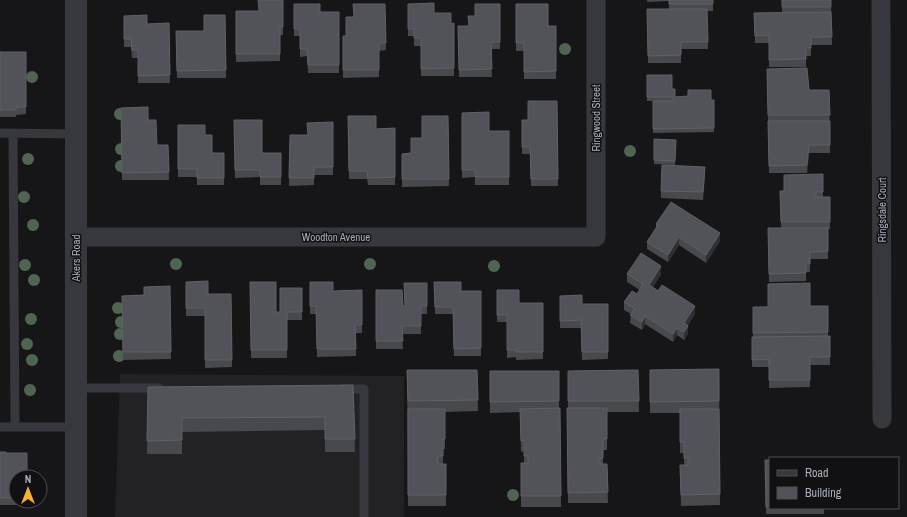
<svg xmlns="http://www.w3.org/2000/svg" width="907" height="517" viewBox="0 0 907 517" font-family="'Archivo Narrow',sans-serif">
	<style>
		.built { fill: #222225 }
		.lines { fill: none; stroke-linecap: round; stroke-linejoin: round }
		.service { stroke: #37383d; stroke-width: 9 }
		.minor { stroke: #37383d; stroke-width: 19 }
		.tertiary { stroke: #37383d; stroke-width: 22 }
		.tree { fill: #506452 }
		.wall { fill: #47494d }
		.shaded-wall { fill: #2f3033 }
		.building { fill: #525359; stroke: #5f6168 }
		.labels { text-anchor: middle; stroke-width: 3; stroke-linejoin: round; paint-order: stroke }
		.street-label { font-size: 11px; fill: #a8adb8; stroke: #111113 }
	</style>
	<rect width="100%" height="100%" fill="#161618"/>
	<path class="built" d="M120,374L404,376V517H115Z"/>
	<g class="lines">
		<path class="service" d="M0,133L76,134
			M13,133L15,427
			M76,388H159
			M342,389H364V517
			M0,427H76"/>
		<path class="minor" d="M881,0L882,419
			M76,237H596V0"/>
		<path class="tertiary" d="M76,0V517"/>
	</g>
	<g class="tree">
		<circle cx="565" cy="49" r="6"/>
		<circle cx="32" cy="77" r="6"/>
		<circle cx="120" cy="114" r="6"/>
		<circle cx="121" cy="149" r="6"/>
		<circle cx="630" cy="151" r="6"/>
		<circle cx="28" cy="159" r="6"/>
		<circle cx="121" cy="166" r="6"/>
		<circle cx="24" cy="197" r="6"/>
		<circle cx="33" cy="225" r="6"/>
		<circle cx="176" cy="264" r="6"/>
		<circle cx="370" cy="264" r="6"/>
		<circle cx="25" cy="265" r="6"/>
		<circle cx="494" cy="266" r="6"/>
		<circle cx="34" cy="280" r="6"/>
		<circle cx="118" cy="308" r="6"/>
		<circle cx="31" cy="319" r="6"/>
		<circle cx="121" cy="322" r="6"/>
		<circle cx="120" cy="334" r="6"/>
		<circle cx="27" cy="344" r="6"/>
		<circle cx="119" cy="356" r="6"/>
		<circle cx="32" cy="360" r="6"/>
		<circle cx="30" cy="390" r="6"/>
		<circle cx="513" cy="495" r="6"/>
	</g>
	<path class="wall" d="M283,0V35H280V61L236,62V11H259Z
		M647,0H713V11H707L708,49H681V63H648L647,9H669V1L647,2Z
		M782,0H831L832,45H811V56H806V67H769V43H755L754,13L782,12Z
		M294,4L320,12H339V73H308L307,56L300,57V36H294Z
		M385,4L386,50L379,51V77L343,78V36H346L353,17Z
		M408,4L434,13L451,24L454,23V76H421V46H414V36H408Z
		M500,4V49H491L492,77H459L458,26H469L475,16Z
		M516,4L548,26H556V79H524V51H516Z
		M225,15L226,78H177L176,31H204Z
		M124,16L147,24L169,23L170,83H138V58H132L131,47H124Z
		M0,52H26V114L16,115V117H0Z
		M767,69L809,90H829L830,153H809L807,173H769Z
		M647,75L672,89L675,97L711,100H714V132L653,133V101H647Z
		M557,101L558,186H531L530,154H522V120H528Z
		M121,108L148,120L157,145H168L169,180H122Z
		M462,113L489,131H509V185H475V177L462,178Z
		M348,116L376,129L395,128V185H368L367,179H349Z
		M448,116L449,186L402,187V154L411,153L422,138Z
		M234,120L262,153H281V185H260V177L235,178Z
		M333,122V175H314V185L289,186L290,135H307Z
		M178,125L205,135L212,153H224V185H197V177H178Z
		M654,139L676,140L675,165L654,164Z
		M705,174L703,200L661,198V191Z
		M823,174V197H830V229H828V259H810V272H806V281L769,282L768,228H781L780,191H784Z
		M656,224L720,241L706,263L679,245L668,262L647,249V242L656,228Z
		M627,274H661L653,287L695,314L688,325V334L684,340L677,335L673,342L645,324L642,330L630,323L631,314L624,310V302L637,294L640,290L627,282Z
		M186,282L208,294H231L232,367L205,368V316H186Z
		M250,282L276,312H280L302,288V320H287V358H251Z
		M310,282L333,291L362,290V333H356V356L317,357L316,314H310Z
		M434,282L461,291H481V356H454L453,314H435Z
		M427,283V314H421V334H402L403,349H376V290L403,306H405Z
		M170,286L171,359L123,360L122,296L144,295Z
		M497,290L519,303H543V359L516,360V357L507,358V322H497Z
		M560,296L582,304H608V359L582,360L581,328H560Z
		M810,306H828V336H830V365H810V387L769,388V367H752V337H753V307Z
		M719,369L720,505L681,506L680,465H684V453H680V413H650V370Z
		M407,370H477L478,411L445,412V449H443V464H446V506H408Z
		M638,370L639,412H607V450H603V464H607L608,503H568L567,408H568V371Z
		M490,371H559V408H560L561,507H521V463H524V451L521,452L520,412L490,413Z
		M353,385L355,452H325V430L182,432V454H147L148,387Z
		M0,452L6,453L16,477V501H19V505H0Z
		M765,460H770V508H824V514H766Z"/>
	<path class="shaded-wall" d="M809,145V153L807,173V165Z
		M720,233V241L706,263V255Z
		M679,237V245L668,262V255Z
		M661,266V274L649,293V285Z
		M695,306V314L684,331V323Z
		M645,316V324L642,330V322Z
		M688,326V334L684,340V332Z
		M677,328V335L673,342V334Z"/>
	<path class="building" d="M258,0H283V27H280V54H236V11H259Z
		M669,0H713V4H669Z
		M782,0H831V7H782Z
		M434,3V13H451V24L454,23V68L421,69V38H414V29H408V4Z
		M294,4H320V12H339V65H308L307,49H300V29H294Z
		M353,4H385L386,43H379V70H343V36H346V17H354Z
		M475,4H500V42H491L492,69L459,70L458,26H469L468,16H475Z
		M516,4H548V26H556V71L524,72V43H516Z
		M647,9H707L708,42H681V55L648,56Z
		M831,12L832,37H811V48H806V59L769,60V35L755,36L754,13Z
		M147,15V24L169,23L170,75L138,76V50H132L131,39H124V16Z
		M204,15H225L226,70L177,71L176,31H204Z
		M0,52H26V107H16V110H0Z
		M807,68L809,90H829L830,115H768L767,69Z
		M647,75H672V89H675V97L688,96V90H711V100H714V128L653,129V101H673V97H647Z
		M528,101H557L558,179H531L530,147H522V120H528Z
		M148,107V120H156L157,145H168L169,172L122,173L121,108Z
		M489,112V131H509V177H475V170H462V113Z
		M348,116H376V129L395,128V177L368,178L367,171H349Z
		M422,116H448L449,179H402V154L411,153V138H422Z
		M234,120H262V153H281V177H260V170H235Z
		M768,121H830V145H809L807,165L769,166Z
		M333,122V167H314V178H289L290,135H308L307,123Z
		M178,125H205V135H212V153H224V178H197V169H178Z
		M654,139L676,140L675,161L654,160Z
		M662,165L705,167L703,192L661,191Z
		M823,174V192H816V197H830V222H781L780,191H784V175Z
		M671,202L720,233L706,255L679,237L668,255L647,242L658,225L656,224Z
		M768,228H828V251L810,252V264H806V273L769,274Z
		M641,253L661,266L649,285L658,291L662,285L695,306L684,323L688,326L684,332L677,328L673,334L645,316L642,322L630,315L635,309L624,302L632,291L637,294L643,284L627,274Z
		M208,281V294H231L232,360H205V308H186V282Z
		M250,282H276V312H280V288H302V312H287V350H251Z
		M310,282H333V291L362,290V325H355L356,349H317L316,306H310Z
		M434,282H461V291H481V348L454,349L453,307H435Z
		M404,283H427V306H421V326H402L403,341H376V290H402L403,306H405Z
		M810,283V306H828V332L753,333V307H768V284Z
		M170,286L171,352H123L122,296L144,295V287Z
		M497,290H519V303H543V352H516V350H507V315H497Z
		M582,295V304H608V352H582L581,320L560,321V296Z
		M830,336V357H810V380H769V359L752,360V337Z
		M719,369V401L650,402V370Z
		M407,370H477L478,400L408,401Z
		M638,370L639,401H568V371Z
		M490,371H559V401L490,402Z
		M353,385L355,439H325V417L182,418V440L147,441L148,387Z
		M560,408L561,496H521V463H528V456H524V440L521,441L520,409Z
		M567,408H607V439H603V458H600V464H607L608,492L568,493Z
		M408,409H445V439H443V456H438V464H446V495H408Z
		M680,409H719L720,494L681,495L680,465H688V458H684V442H680Z
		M0,452H6V453H27V477H16V498H0Z
		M765,460H770V507H766Z"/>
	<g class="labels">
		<g class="street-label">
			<text transform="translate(596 118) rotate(-90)" y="4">Ringwood Street</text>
			<text transform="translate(882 210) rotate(-90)" y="4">Ringsdale Court</text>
			<text x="336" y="241">Woodton Avenue</text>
			<text transform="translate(76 258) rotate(-90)" y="4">Akers Road</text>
		</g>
	</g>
	<rect x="769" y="457" width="130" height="52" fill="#111113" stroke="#4d4f55"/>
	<rect x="777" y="470" width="20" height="6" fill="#37383d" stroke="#4d4f55"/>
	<text x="805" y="477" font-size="12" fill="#a8adb8">Road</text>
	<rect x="777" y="487" width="20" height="12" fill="#525359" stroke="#4d4f55"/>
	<text x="805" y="497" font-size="12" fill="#a8adb8">Building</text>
	<g transform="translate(28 489)"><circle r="19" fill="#111113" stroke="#4d4f55"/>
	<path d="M0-3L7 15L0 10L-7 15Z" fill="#f2b134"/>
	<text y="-6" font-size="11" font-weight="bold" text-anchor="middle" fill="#a8adb8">N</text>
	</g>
</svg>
